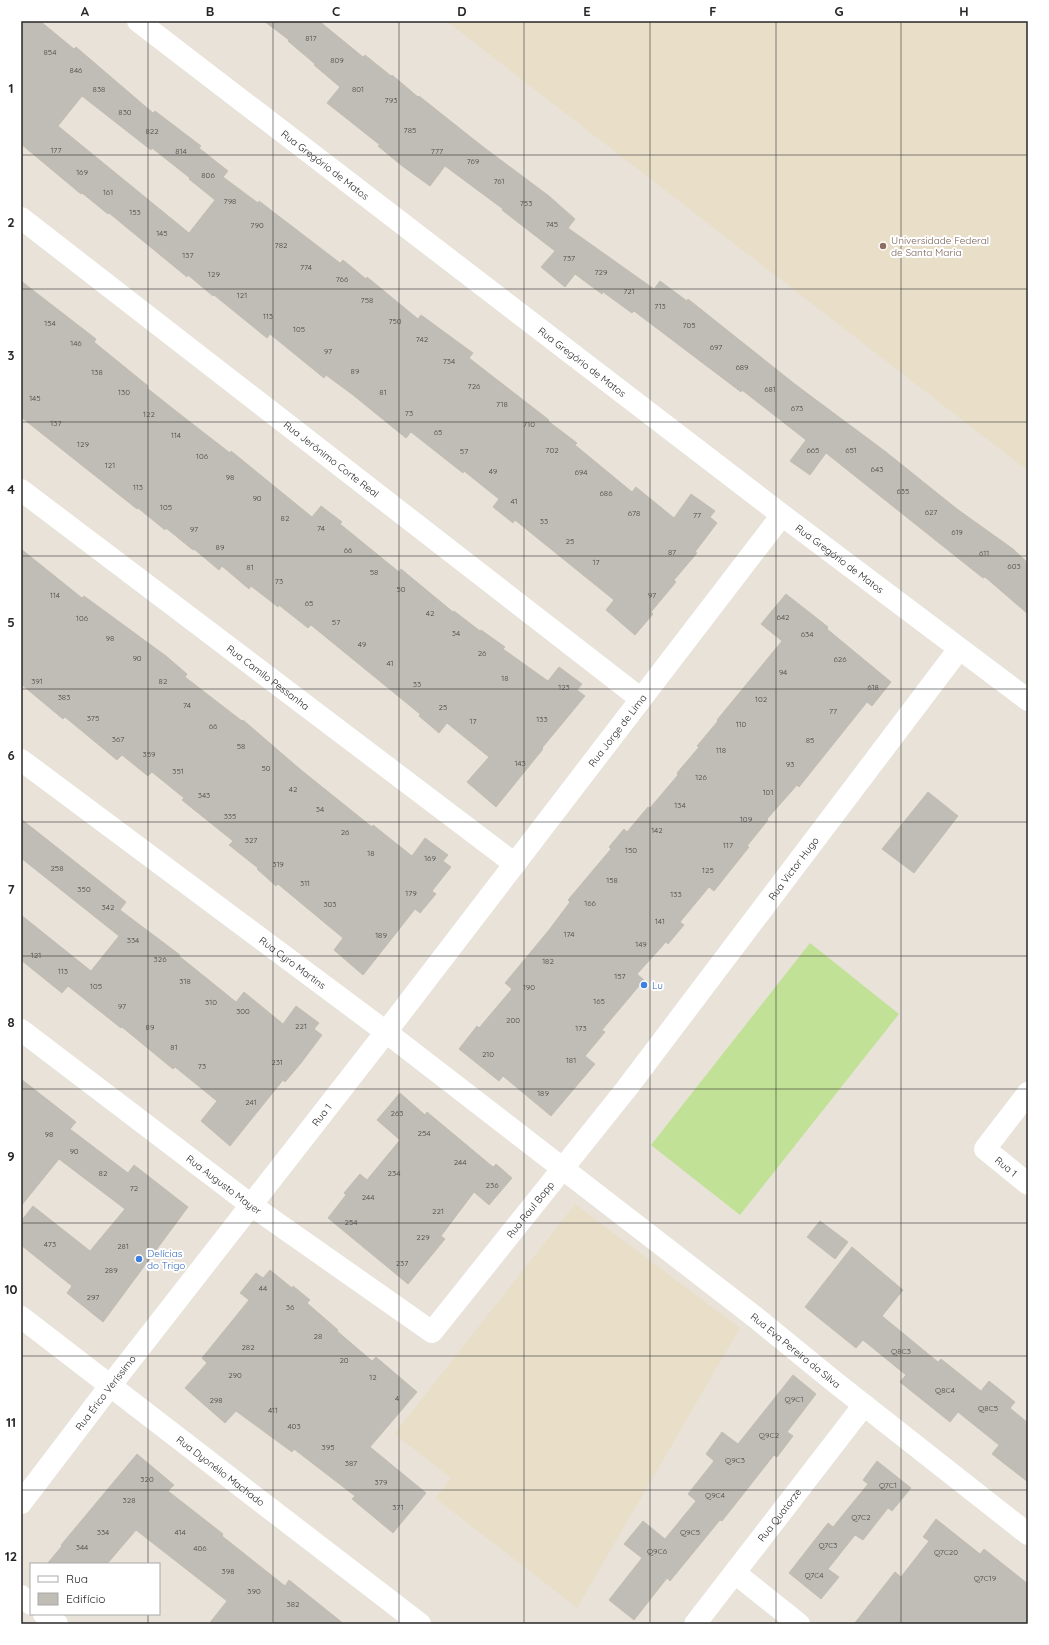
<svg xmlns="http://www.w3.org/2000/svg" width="1049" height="1645" viewBox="0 0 1049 1645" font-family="Quicksand,sans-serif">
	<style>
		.education { fill: #e9dfc9 }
		.pitch { fill: #c1e196 }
		.building { fill: #c0bcb6; stroke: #c3beb3; fill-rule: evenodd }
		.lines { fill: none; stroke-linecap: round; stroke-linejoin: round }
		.minor { stroke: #fff; stroke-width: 22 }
		.grid { fill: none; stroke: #272727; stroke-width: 1; stroke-opacity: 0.55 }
		.education-dot { fill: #8d6e63; stroke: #fff; stroke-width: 1.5 }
		.shop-dot { fill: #3f7fe0; stroke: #fff; stroke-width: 1.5 }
		.labels { text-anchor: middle; stroke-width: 4; stroke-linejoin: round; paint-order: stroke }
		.number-label { font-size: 8px; fill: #4d4c4b }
		.street-label { font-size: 10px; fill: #272727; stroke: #fff }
		.education-label { font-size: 10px; fill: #785e54; stroke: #fff; text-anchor: start }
		.shop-label { font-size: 10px; fill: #366cbe; stroke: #fff; text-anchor: start }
		.neatline { fill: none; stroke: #272727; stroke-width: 1.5 }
		.grid-label { font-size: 13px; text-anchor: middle; font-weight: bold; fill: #272727 }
	</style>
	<rect width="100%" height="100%" fill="#e8e2d9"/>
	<path class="education" d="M446,21H1028V471Z
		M575,1204L740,1328L577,1608L435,1498L451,1478L394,1434Z"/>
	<path class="pitch" d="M810,943L899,1014L740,1215L651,1145Z"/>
	<path class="building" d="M21,21H40L74,49L76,47L153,113L155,111L201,146L199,148L228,171L223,177L258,203L259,201L340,263L343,260L366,279L367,277L418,319L421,315L473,353L469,358L549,420L548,421L577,443L575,445L632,492L636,487L674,518L691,494L715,511L710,517L717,523L695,552L697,553L674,580L676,582L651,612L653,614L635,635L606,610L614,600L515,520L513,523L493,507L499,499L464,471L463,473L411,432L406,438L353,395L326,375L324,378L270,334L267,338L214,295L213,296L188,275L187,277L109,213L108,214L82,193L81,194L21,144ZM82,96L151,150L152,148L190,178L189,179L215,200L189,233L58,126Z
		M264,21H319L363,57L365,55L391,76L392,75L418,97L419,96L482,146L549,196L575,219L568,228L654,289L660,281L687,301L688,299L796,385L886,452L957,509L1013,549L1028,563V614L985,577L983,578L826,453L810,475L790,461L806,440L742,390L741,392L634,311L632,313L603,292L602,294L575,274L565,287L541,267L555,251L502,210L503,209L445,166L430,186L401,165L378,146L380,145L327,103L340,87L314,65L315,64L288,41L289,40Z
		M21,281L96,339L94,342L148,386L147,388L172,408L230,453L231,451L312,517L321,506L342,522L340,524L399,572L401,569L453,612L454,611L480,631L481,630L505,647L503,649L548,681L559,667L582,684L577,690L585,696L542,748L543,749L496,807L467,782L489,757L447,723L439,733L419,716L420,714L311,625L308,628L279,605L278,607L251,586L249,589L222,566L219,570L194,549L193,550L166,528L165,530L138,508L137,509L21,417Z
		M21,549L82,598L84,596L166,656L187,674L185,677L242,721L243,720L301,770L372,827L373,825L412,856L425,838L448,855L443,861L451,867L432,891L436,894L420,913L415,909L363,975L334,950L343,938L278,884L276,886L257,869L258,868L229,845L233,841L182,800L184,798L152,772L148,776L122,755L117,760L65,717L63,719L21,684Z
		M786,594L828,627L827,629L891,682L872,706L867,702L799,787L797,785L767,819L768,820L747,846L749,847L714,891L709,887L680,922L684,925L668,944L666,942L637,974L644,980L602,1030L605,1032L585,1056L595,1064L551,1116L503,1076L499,1081L459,1049L477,1026L479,1028L512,989L505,983L549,930L570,902L568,900L611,849L609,847L624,829L627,832L648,807L650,808L678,775L677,773L699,747L697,746L718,721L717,720L782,641L761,624Z
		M928,792L958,816L914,873L882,849Z
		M21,819L126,902L120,910L180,955L179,956L236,1002L244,992L283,1024L296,1006L319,1023L314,1029L322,1035L301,1063L285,1082L283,1080L230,1146L201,1121L217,1101L175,1067L173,1069L122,1027L121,1028L68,986L62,993L21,960V915L91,971L119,936L21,858Z
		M21,1079L76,1122L70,1129L128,1173L134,1165L188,1207L103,1322L67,1293L72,1286L21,1245V1221L33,1206L90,1251L125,1209L59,1159L21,1206Z
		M400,1093L425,1115L427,1112L493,1167L496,1164L512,1178L489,1205L474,1192L441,1236L445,1239L408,1284L328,1218L346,1195L344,1193L360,1174L367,1180L400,1140L377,1120Z
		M820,1221L848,1242L835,1259L807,1237Z
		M852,1247L903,1290L882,1316L938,1362L941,1359L981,1391L989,1381L1015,1402L1010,1408L1028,1423V1482L992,1454L999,1445L958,1412L950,1422L900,1382L906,1375L863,1340L856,1348L805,1307Z
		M270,1270L292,1288L293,1286L310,1300L307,1303L338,1330L337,1331L372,1361L376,1357L417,1392L370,1447L426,1493L393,1533L352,1499L355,1496L294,1449L292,1452L236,1411L225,1423L185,1388L207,1363L202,1358L249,1300L240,1293L256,1273L263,1278Z
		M793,1375L816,1394L787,1432L793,1436L777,1457L774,1455L722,1521L720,1520L670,1581L667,1578L634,1620L609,1600L642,1558L624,1544L643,1521L665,1539L696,1501L688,1494L714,1461L706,1454L722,1432L738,1444Z
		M137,1454L174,1485L168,1491L223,1534L222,1536L285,1586L289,1580L344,1624H209L227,1601L136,1530L107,1564H47L62,1546L61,1545Z
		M877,1461L911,1488L892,1511L888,1508L863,1540L855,1535L828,1569L839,1577L821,1599L789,1573L828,1523L833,1527L868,1484L863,1480Z
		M936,1519L980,1554L984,1549L1028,1584V1624H854L895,1572L901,1577L929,1541L923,1537Z"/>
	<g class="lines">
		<g class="minor">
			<path id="s1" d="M138,21L782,515L1028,700"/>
			<path id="s2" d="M21,218L641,699"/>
			<path id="s3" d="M21,490L515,864"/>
			<path id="s4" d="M21,760L386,1032L755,1317L836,1383L1028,1534"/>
			<path id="s5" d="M21,1030L251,1205L432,1332L627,1088L959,649"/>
			<path id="s6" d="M1028,1093L985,1149L1028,1184"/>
			<path id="s7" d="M21,1317L420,1624"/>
			<path id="s8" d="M21,1503L110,1386L386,1032L782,515"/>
			<path d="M735,1573L799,1624"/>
			<path d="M21,1596L31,1604"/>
			<path d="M44,1614L57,1624"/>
			<path id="s9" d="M695,1624L864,1405"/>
		</g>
	</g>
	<path class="grid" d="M148,21V1564M273,21V1624M399,21V1624M524,21V1624M650,21V1624M776,21V1624M901,21V1624M21,155H1028M21,289H1028M21,422H1028M21,556H1028M21,689H1028M21,822H1028M21,956H1028M21,1089H1028M21,1223H1028M21,1356H1028M21,1490H1028M148,1614V1624"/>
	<circle class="education-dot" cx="883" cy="246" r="4"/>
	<g class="shop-dot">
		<circle cx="644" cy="985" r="4"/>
		<circle cx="139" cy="1259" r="4"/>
	</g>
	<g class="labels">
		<g class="number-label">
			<text x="311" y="41">817</text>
			<text x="50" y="55">854</text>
			<text x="337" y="63">809</text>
			<text x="76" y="73">846</text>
			<text x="99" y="92">838</text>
			<text x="358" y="92">801</text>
			<text x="391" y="103">793</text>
			<text x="125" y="115">830</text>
			<text x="410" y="133">785</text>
			<text x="152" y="134">822</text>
			<text x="56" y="153">177</text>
			<text x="181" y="154">814</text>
			<text x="437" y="154">777</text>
			<text x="473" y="164">769</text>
			<text x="82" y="175">169</text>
			<text x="208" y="178">806</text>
			<text x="499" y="184">761</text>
			<text x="108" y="195">161</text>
			<text x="230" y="204">798</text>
			<text x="526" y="206">753</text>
			<text x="135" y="215">153</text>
			<text x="552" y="227">745</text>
			<text x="257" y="228">790</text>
			<text x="162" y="236">145</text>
			<text x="281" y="248">782</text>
			<text x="188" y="258">137</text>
			<text x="569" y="261">737</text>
			<text x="306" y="270">774</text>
			<text x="601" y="275">729</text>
			<text x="214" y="277">129</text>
			<text x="342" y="282">766</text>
			<text x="629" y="294">721</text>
			<text x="242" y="298">121</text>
			<text x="367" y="303">758</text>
			<text x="660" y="309">713</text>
			<text x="268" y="319">113</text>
			<text x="395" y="324">750</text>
			<text x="50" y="326">154</text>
			<text x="689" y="328">705</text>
			<text x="299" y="332">105</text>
			<text x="422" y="342">742</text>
			<text x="76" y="346">146</text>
			<text x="716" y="350">697</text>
			<text x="328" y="354">97</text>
			<text x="449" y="364">734</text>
			<text x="742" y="370">689</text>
			<text x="355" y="374">89</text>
			<text x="97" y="375">138</text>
			<text x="474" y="389">726</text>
			<text x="770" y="392">681</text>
			<text x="124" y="395">130</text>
			<text x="383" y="395">81</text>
			<text x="35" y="401">145</text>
			<text x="502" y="407">718</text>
			<text x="797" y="411">673</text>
			<text x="409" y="416">73</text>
			<text x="149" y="417">122</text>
			<text x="56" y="426">137</text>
			<text x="529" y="427">710</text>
			<text x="438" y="435">65</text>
			<text x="176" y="438">114</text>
			<text x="83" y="447">129</text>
			<text x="552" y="453">702</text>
			<text x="813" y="453">665</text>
			<text x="851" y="453">651</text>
			<text x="464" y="454">57</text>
			<text x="202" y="459">106</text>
			<text x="110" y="468">121</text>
			<text x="877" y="472">643</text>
			<text x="493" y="474">49</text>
			<text x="581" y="475">694</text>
			<text x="230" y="480">98</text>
			<text x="138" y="490">113</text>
			<text x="903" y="494">635</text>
			<text x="606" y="496">686</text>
			<text x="257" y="501">90</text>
			<text x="514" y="504">41</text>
			<text x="166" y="510">105</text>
			<text x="931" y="515">627</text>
			<text x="634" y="516">678</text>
			<text x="697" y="518">77</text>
			<text x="285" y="521">82</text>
			<text x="544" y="524">33</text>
			<text x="321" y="531">74</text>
			<text x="194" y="532">97</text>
			<text x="957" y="535">619</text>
			<text x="570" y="544">25</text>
			<text x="220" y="550">89</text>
			<text x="348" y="553">66</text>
			<text x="672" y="555">87</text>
			<text x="984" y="556">611</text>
			<text x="596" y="565">17</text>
			<text x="1014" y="569">603</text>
			<text x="250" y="570">81</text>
			<text x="374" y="575">58</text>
			<text x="279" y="584">73</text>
			<text x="401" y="592">50</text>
			<text x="55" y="598">114</text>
			<text x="652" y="598">97</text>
			<text x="309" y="606">65</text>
			<text x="430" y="616">42</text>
			<text x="783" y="620">642</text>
			<text x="82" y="621">106</text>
			<text x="336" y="625">57</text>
			<text x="456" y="636">34</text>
			<text x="807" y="637">634</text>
			<text x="110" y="641">98</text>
			<text x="362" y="647">49</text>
			<text x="482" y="656">26</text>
			<text x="137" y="661">90</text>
			<text x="840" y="662">626</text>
			<text x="390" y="666">41</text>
			<text x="783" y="675">94</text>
			<text x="505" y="681">18</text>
			<text x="37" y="684">391</text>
			<text x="163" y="684">82</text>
			<text x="417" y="687">33</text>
			<text x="564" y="690">123</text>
			<text x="873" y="690">618</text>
			<text x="64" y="700">383</text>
			<text x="761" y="702">102</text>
			<text x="187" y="708">74</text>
			<text x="443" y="710">25</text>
			<text x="833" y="714">77</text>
			<text x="93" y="721">375</text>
			<text x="542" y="722">133</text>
			<text x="473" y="724">17</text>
			<text x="741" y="727">110</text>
			<text x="213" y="729">66</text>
			<text x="118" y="742">367</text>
			<text x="810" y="743">85</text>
			<text x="241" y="749">58</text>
			<text x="721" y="753">118</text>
			<text x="149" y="757">359</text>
			<text x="520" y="766">143</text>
			<text x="790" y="767">93</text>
			<text x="266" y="771">50</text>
			<text x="178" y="774">351</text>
			<text x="701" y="780">126</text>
			<text x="293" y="792">42</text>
			<text x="768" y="795">101</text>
			<text x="204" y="798">343</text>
			<text x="680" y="808">134</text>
			<text x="320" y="812">34</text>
			<text x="230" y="819">335</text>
			<text x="746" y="822">109</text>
			<text x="657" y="833">142</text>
			<text x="345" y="835">26</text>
			<text x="251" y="843">327</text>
			<text x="728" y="848">117</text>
			<text x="631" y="853">150</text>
			<text x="371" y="856">18</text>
			<text x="430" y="861">169</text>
			<text x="278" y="867">319</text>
			<text x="57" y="871">258</text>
			<text x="708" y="873">125</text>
			<text x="612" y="883">158</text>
			<text x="305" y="886">311</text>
			<text x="84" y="892">350</text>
			<text x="411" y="896">179</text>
			<text x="676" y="897">133</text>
			<text x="590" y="906">166</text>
			<text x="330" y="907">303</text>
			<text x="108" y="910">342</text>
			<text x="660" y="924">141</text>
			<text x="569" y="937">174</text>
			<text x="381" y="938">189</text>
			<text x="133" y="943">334</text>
			<text x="641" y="947">149</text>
			<text x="36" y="958">121</text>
			<text x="160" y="962">326</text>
			<text x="548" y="964">182</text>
			<text x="63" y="974">113</text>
			<text x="620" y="979">157</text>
			<text x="185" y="984">318</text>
			<text x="96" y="989">105</text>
			<text x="529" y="990">190</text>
			<text x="599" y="1004">165</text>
			<text x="211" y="1005">310</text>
			<text x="122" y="1009">97</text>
			<text x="243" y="1014">300</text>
			<text x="513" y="1023">200</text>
			<text x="301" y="1029">221</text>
			<text x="150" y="1030">89</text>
			<text x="581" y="1031">173</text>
			<text x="174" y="1050">81</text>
			<text x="488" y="1057">210</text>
			<text x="571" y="1063">181</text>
			<text x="277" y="1065">231</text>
			<text x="202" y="1069">73</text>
			<text x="543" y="1096">189</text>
			<text x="251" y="1105">241</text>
			<text x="397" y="1116">263</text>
			<text x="424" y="1136">254</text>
			<text x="49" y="1137">98</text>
			<text x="74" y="1154">90</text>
			<text x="460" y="1165">244</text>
			<text x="103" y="1176">82</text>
			<text x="394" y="1176">234</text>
			<text x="492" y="1188">236</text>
			<text x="134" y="1191">72</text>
			<text x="368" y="1200">244</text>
			<text x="438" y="1214">221</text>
			<text x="351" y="1225">254</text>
			<text x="423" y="1240">229</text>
			<text x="50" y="1247">473</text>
			<text x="123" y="1249">281</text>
			<text x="402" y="1266">237</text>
			<text x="111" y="1273">289</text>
			<text x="263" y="1291">44</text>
			<text x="93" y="1300">297</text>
			<text x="290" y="1310">36</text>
			<text x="318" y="1339">28</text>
			<text x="248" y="1350">282</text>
			<text x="901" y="1354">Q8C3</text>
			<text x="344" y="1363">20</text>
			<text x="235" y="1378">290</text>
			<text x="373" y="1380">12</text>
			<text x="945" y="1393">Q8C4</text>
			<text x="397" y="1401">4</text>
			<text x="794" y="1402">Q9C1</text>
			<text x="216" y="1403">298</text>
			<text x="988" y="1411">Q8C5</text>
			<text x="273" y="1413">411</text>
			<text x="294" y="1429">403</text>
			<text x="769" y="1438">Q9C2</text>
			<text x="328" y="1450">395</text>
			<text x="735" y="1463">Q9C3</text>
			<text x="351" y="1466">387</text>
			<text x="147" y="1482">320</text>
			<text x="381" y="1485">379</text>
			<text x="888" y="1488">Q7C1</text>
			<text x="715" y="1498">Q9C4</text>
			<text x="129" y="1503">328</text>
			<text x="398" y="1510">371</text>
			<text x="861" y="1520">Q7C2</text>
			<text x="103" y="1535">334</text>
			<text x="180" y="1535">414</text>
			<text x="690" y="1535">Q9C5</text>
			<text x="828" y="1548">Q7C3</text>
			<text x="82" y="1550">344</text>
			<text x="200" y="1551">406</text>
			<text x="657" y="1554">Q9C6</text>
			<text x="946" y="1555">Q7C20</text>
			<text x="228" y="1574">398</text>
			<text x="814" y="1578">Q7C4</text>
			<text x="985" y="1581">Q7C19</text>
			<text x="254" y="1594">390</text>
			<text x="293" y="1607">382</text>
		</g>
		<g class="street-label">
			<text dy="4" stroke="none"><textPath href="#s1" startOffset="236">Rua Gregório de Matos</textPath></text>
			<text dy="4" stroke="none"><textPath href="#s1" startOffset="560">Rua Gregório de Matos</textPath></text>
			<text dy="4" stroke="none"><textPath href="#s2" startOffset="393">Rua Jerônimo Corte Real</textPath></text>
			<text dy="4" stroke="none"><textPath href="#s1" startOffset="884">Rua Gregório de Matos</textPath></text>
			<text dy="4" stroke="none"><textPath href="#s3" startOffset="310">Rua Camilo Pessanha</textPath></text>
			<text dy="4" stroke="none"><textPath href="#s8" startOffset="976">Rua Jorge de Lima</textPath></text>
			<text dy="4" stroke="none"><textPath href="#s5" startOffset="1098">Rua Victor Hugo</textPath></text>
			<text dy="4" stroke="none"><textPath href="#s4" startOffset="339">Rua Cyro Martins</textPath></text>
			<text dy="4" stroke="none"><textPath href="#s8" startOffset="491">Rua 1</textPath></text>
			<text dy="4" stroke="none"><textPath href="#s6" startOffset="98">Rua 1</textPath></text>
			<text dy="4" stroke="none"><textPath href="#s5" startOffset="255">Rua Augusto Mayer</textPath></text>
			<text dy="4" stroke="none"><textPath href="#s5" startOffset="667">Rua Raul Bopp</textPath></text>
			<text dy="4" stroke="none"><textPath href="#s4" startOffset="974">Rua Eva Pereira da Silva</textPath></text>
			<text dy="4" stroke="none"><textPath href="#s8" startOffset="139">Rua Érico Veríssimo</textPath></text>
			<text dy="4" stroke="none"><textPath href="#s7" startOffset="252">Rua Dyonélio Machado</textPath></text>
			<text dy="4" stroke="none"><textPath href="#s9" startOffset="138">Rua Quatorze</textPath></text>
		</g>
		<g class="education-label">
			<text x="891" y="244">Universidade Federal<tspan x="891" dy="12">de Santa Maria</tspan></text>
		</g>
		<g class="shop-label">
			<text x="652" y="989">Lu</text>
			<text x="147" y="1257">Delícias<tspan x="147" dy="12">do Trigo</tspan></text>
		</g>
	</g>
	<rect width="1049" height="1645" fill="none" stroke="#ffffff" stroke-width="44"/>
	<rect x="30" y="1563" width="130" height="52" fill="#ffffff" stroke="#a9a9a9"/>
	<rect x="38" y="1576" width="20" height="6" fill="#ffffff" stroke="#a9a9a9"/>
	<text x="66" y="1583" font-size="12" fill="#272727">Rua</text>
	<rect x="38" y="1593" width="20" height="12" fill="#c0bcb6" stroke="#a9a9a9"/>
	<text x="66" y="1603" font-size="12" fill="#272727">Edifício</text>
	<rect x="22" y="22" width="1005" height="1601" class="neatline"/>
	<g class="grid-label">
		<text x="85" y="16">A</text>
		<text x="210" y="16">B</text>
		<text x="336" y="16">C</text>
		<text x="462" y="16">D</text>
		<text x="587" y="16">E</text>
		<text x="713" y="16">F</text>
		<text x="839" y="16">G</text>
		<text x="964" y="16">H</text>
		<text x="11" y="93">1</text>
		<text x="11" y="227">2</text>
		<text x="11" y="360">3</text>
		<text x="11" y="494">4</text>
		<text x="11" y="627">5</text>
		<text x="11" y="760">6</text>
		<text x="11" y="894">7</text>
		<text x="11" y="1027">8</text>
		<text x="11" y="1161">9</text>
		<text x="11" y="1294">10</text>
		<text x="11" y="1427">11</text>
		<text x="11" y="1561">12</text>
	</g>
</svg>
